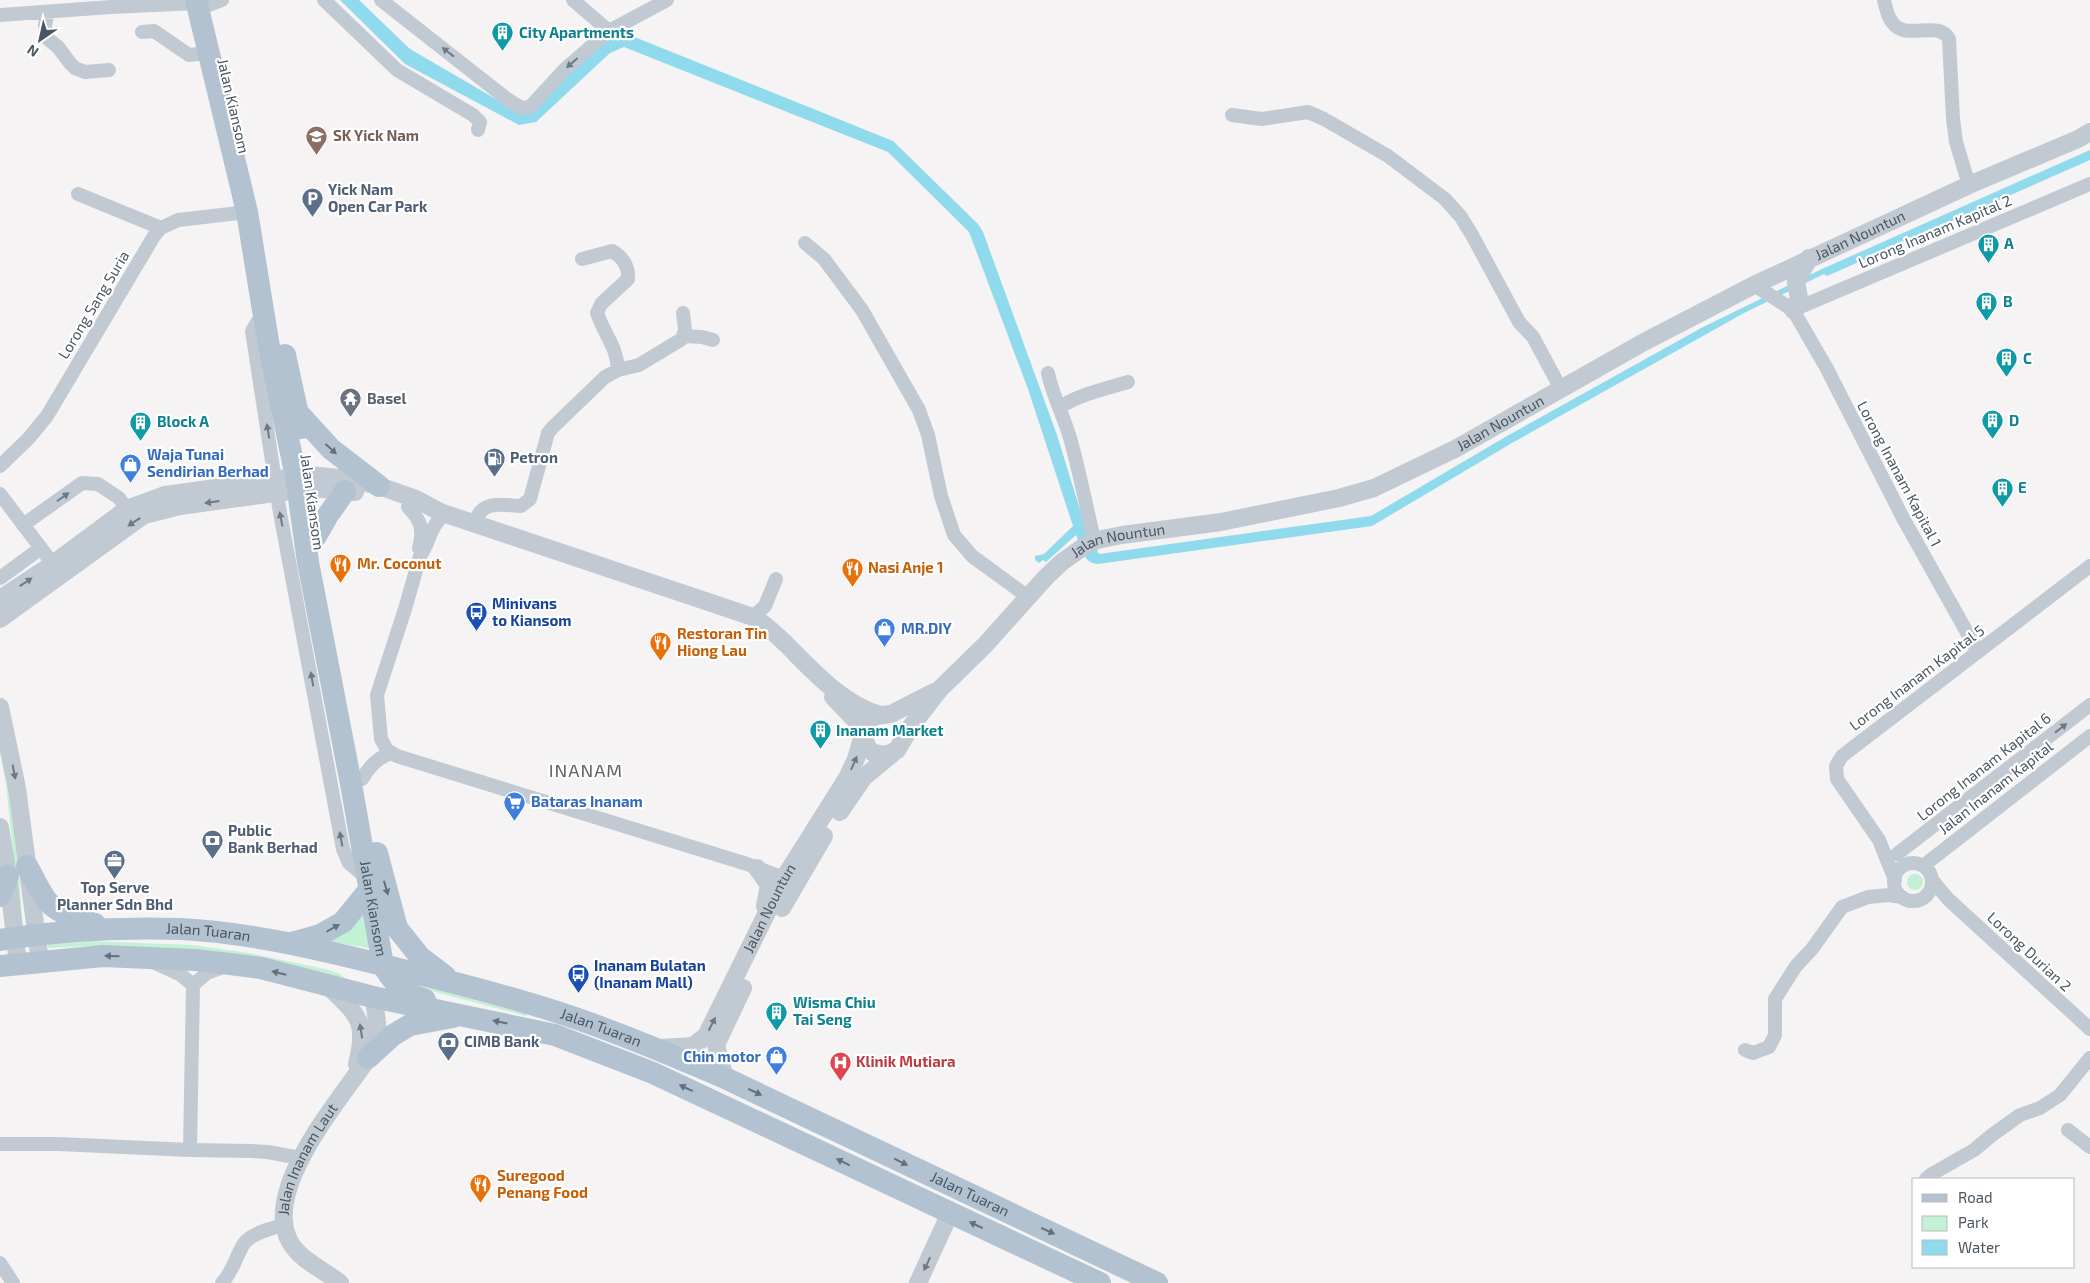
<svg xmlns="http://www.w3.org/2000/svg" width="2090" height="1283" viewBox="0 0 2090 1283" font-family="'Exo 2',sans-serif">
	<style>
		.green { fill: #c3f1d5 }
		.water { fill: #90daee }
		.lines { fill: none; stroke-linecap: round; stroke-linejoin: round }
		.minor { stroke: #c1cad2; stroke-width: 14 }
		.tertiary { stroke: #c1cad2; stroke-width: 18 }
		.primary { stroke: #b3c2d1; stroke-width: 22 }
		.oneway { fill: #6e7983 }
		.oneway2 { fill: #64717d }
		.labels { text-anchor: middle; stroke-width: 4.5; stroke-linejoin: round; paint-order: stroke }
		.culture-label { font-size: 15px; font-weight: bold; fill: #0d838f; stroke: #fff; text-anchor: start }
		.street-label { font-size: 15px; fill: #4a5661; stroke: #fff }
		.education-label { font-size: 15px; font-weight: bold; fill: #785e54; stroke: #fff; text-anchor: start }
		.service-label { font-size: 15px; font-weight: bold; fill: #4e5e75; stroke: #fff; text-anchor: start }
		.worship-label { font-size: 15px; font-weight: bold; fill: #5b616d; stroke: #fff; text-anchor: start }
		.shop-label { font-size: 15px; font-weight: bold; fill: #366cbe; stroke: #fff; text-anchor: start }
		.food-label { font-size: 15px; font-weight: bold; fill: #c56008; stroke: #fff; text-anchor: start }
		.transit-label { font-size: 15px; font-weight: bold; fill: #164399; stroke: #fff; text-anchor: start }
		.health-label { font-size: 15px; font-weight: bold; fill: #be3a42; stroke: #fff; text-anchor: start }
		.quarter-label { font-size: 18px; letter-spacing: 1px; fill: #5f6368; stroke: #fff }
	</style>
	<rect width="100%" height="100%" fill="#f5f3f3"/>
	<path class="green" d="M0,702L15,807L22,920L20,921L6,784L0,753Z
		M1907 882a8 8 0 1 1 16 0a8 8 0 1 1-16 0Z
		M365,905L369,948L326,941Z
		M90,941L192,945L249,953L329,970L340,974L346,979L90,946L48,948V945Z
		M409,981L527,1013L526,1016L409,985Z"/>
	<path class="water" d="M340,0H359L410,49L520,113L605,39L622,32L893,141L978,224L983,232L1057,435L1086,529L1099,554L1371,516L1507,436L1703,327L1822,269L2090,150V160L1827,276L1824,274L1744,313L1512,443L1372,526L1098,564C1083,564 1081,546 1076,535L1046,562L1043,560L1039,563L1035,560V556L1044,554L1073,526L1028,389L969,232L888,152L624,47L610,53L536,122L519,125L405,64Z"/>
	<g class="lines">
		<path class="minor" d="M324,0L397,70L473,115L480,122L478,130
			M381,0L507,99L521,108L530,107L565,69L609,31L667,0
			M573,0L609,31
			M1884,0C1886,7 1887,16 1892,22C1905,42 1938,19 1949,39L1953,119L1956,142L1969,185
			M209,5L222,0
			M48,12L45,25L47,38L58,47L70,63L75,68L85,72L109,70
			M0,15L111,7L197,3
			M142,32L154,31L189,55L208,53
			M1232,115L1262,119L1308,112L1324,119L1388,156L1445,199L1461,217L1472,235L1519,322L1533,337L1561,389
			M78,194L161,228
			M805,243L824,259L862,310L919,410L928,435L941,496L954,535L972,556L1028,597
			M582,259L612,251C623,257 629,267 628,279L601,304L597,313C604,334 617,346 618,370
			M1754,285L1793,310
			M1793,310L1826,367L1903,518L1978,652
			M1793,310L2090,184
			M265,316L258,321L252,331L280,513L343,849L349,863L367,878
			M685,336L702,337L713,340
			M1048,373C1053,398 1066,420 1072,445C1080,475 1086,505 1093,535L1097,540
			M1060,407C1081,394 1104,389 1128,382
			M0,466L28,439L47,416L154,236L161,228L178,220L247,212
			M0,494L53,564
			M408,507C421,520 424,530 419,548
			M440,519C429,529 429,545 420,556L405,609L377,695L381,739L387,750L397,756L747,864L784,878
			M475,524C480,499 502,505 521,506L530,499L548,433L553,427L605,377L618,370L639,365L682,339L685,330L683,313
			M23,525L82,483L98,484L119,498L127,509
			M0,578L41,548
			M753,617L765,606L776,579
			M362,779C370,766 376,759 391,753
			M1897,854L2090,705
			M1894 882a19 19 0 1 1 38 0a19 19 0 1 1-38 0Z
			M1923,866L2090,736
			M1895,880L1879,840L1837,779L1836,766L1842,756L2090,566
			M1932,880L1948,899L2090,1029
			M155,963L181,975L193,985
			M1745,1050L1753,1053L1769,1047L1775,1035V999L1796,966L1812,949L1842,907L1868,897L1889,895L1902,897
			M2068,1130L2090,1147
			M0,1144H58L190,1150L251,1151L268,1152L300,1158
			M190,1150L193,985L207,973L226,966
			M1926,1179L1932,1174L1974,1150L1992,1135L2020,1115L2040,1108L2060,1095L2090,1058
			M0,1263L13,1283
			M222,1283C234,1271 238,1249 246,1241C256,1232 270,1229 283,1225"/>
		<g class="tertiary">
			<path d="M1793,310L1799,298L1796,282L1809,258"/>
			<path d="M0,599L53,564L127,509L165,495L309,475L348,479L379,486L416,499L440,512L753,617C766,624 775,634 786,644C813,671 842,704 880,715"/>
			<path d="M0,619L144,515L180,506L311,488L355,492"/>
			<path d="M833,697L864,729"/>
			<path d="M0,707L17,788L40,961"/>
			<path id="s1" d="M863,736L868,748L873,753L886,755L897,750L912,725L940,689L985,645L1046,577L1062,562L1086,545L1097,540L1122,535L1221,522L1339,498L1374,488L1455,449L1644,342L1754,285L1969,185L2078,139L2090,132"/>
			<path d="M840,812L864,777L892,754"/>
			<path d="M0,827L8,876L18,964"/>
			<path d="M757,868L769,885L765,906"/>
			<path d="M782,908L824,836"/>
			<path d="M328,986C358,1015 368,1021 357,1064"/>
			<path id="s2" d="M660,1048L693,1046L706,1036L784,878L847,778L856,759L866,724L875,716L891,714L934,692"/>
			<path d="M725,1078L716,1045L743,988"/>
			<path id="s3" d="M340,1283C324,1270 300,1260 290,1242C261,1190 340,1100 368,1058C381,1031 378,1025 373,997"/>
			<path d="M918,1283L950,1213"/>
		</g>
		<g class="primary">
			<path id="s4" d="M196,0L247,212L269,347L296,477L308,562L351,784L383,965C393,984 405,993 425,1000"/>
			<path d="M285,355L301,428"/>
			<path d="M298,413L331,449L379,486"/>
			<path d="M316,536L328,515L345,491"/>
			<path d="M377,853L397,928L420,957L445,976"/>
			<path d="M27,866C33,876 38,888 45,898C55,913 78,920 95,924"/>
			<path d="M0,896L8,876"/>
			<path id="s5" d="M0,940C60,930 120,927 181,929C256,933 331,952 403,970C457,983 511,997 563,1014C618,1032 672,1055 725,1078L1157,1283"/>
			<path d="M291,943L320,935L343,922L369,890"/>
			<path d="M0,966L103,956L195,960L230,964L261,968L373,997L555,1035L653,1073L1100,1283"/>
			<path d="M368,1058L393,1035L410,1025L453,1017"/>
		</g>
	</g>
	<defs><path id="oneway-solid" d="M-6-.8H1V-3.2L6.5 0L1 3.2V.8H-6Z" transform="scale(1.25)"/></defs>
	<g class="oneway">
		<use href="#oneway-solid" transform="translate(448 52) rotate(-142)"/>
		<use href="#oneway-solid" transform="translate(572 63) rotate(139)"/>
		<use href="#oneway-solid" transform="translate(268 431) rotate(-100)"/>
		<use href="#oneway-solid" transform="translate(63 497) rotate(-35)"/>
		<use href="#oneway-solid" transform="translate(212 502) rotate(172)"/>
		<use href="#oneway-solid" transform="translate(281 519) rotate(-101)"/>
		<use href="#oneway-solid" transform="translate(134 522) rotate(147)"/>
		<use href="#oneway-solid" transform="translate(26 582) rotate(-34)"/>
		<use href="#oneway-solid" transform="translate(312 679) rotate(-100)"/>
		<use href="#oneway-solid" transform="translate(2061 728) rotate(-38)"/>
		<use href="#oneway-solid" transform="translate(854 763) rotate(-66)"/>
		<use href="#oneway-solid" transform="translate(14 772) rotate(79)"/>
		<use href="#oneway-solid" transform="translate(341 839) rotate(-101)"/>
		<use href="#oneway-solid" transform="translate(712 1024) rotate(-63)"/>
		<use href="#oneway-solid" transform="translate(361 1031) rotate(-99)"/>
		<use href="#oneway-solid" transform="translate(927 1264) rotate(115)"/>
	</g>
	<g class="oneway2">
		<use href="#oneway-solid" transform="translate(331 449) rotate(42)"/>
		<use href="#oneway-solid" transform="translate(386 888) rotate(74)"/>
		<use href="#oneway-solid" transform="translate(333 928) rotate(-30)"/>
		<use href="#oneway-solid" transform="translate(112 956) rotate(-178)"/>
		<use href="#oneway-solid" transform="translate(279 973) rotate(-166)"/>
		<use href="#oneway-solid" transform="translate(500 1022) rotate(-168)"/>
		<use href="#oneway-solid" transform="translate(686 1088) rotate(-155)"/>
		<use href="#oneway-solid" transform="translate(755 1092) rotate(25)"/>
		<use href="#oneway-solid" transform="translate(843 1162) rotate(-154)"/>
		<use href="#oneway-solid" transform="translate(901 1162) rotate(26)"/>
		<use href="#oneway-solid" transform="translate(976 1225) rotate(-155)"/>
		<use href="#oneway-solid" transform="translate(1048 1231) rotate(24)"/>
	</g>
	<defs>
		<symbol id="building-pin" viewBox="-11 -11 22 30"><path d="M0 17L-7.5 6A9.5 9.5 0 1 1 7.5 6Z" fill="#0f9aa8" stroke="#fff"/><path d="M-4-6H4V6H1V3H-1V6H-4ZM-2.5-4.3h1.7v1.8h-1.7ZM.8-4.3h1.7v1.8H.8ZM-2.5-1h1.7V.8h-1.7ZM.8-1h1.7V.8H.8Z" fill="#fff"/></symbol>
		<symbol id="school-pin" viewBox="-11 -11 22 30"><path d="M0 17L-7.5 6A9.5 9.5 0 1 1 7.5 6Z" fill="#8d6e63" stroke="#fff"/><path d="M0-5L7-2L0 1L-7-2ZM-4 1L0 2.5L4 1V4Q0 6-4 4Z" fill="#fff"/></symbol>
		<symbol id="parking-pin" viewBox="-11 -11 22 30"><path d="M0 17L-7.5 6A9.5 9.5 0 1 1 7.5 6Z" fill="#5c6f8a" stroke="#fff"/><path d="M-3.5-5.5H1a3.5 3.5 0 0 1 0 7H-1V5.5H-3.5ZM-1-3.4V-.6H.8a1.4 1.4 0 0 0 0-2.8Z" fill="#fff"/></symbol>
		<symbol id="temple-pin" viewBox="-11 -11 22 30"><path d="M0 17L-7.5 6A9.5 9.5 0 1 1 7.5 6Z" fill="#6b7280" stroke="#fff"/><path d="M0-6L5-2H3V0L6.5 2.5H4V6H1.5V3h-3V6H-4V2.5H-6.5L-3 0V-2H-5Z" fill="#fff"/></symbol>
		<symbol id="fuel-pin" viewBox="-11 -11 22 30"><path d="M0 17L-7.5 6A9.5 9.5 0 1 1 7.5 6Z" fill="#5c6f8a" stroke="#fff"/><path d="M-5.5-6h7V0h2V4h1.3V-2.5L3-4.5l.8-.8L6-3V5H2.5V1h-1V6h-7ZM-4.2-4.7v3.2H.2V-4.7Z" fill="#fff"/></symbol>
		<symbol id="shop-pin" viewBox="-11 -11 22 30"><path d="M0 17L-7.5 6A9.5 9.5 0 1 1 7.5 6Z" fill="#3f7fe0" stroke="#fff"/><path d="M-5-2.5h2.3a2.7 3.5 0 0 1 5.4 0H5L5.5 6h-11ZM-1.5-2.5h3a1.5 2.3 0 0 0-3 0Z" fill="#fff"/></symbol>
		<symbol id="restaurant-pin" viewBox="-11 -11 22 30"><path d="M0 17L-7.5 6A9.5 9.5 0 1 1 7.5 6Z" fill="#e8710a" stroke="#fff"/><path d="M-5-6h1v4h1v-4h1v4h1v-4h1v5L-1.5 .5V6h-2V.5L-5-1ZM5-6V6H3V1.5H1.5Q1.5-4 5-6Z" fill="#fff"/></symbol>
		<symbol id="bus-pin" viewBox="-11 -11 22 30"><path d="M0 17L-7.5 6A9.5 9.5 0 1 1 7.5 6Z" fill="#1a4fb4" stroke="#fff"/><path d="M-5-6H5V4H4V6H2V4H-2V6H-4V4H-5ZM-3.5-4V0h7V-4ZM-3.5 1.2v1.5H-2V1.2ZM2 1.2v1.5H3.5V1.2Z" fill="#fff"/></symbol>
		<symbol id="supermarket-pin" viewBox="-11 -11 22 30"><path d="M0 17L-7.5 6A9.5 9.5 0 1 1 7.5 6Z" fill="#3f7fe0" stroke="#fff"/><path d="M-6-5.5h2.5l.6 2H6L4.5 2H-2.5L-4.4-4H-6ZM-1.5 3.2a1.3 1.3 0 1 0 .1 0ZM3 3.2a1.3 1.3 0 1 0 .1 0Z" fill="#fff"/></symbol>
		<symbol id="bank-pin" viewBox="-11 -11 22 30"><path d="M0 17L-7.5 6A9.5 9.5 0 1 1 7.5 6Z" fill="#5c6f8a" stroke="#fff"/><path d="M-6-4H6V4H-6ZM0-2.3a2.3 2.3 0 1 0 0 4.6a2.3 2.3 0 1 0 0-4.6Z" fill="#fff"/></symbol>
		<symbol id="office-pin" viewBox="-11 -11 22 30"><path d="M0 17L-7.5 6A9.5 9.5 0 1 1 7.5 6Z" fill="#5c6f8a" stroke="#fff"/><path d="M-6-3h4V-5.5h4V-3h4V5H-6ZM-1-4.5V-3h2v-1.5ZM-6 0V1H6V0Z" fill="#fff"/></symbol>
		<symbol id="hospital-pin" viewBox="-11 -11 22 30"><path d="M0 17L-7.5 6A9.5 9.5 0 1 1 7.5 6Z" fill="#e0444e" stroke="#fff"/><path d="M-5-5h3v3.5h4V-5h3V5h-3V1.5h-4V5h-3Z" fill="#fff"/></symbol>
	</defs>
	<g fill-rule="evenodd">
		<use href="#building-pin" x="490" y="20" width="25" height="34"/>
		<use href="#school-pin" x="304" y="124" width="25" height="34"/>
		<use href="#parking-pin" x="300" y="186" width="25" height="34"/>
		<use href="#building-pin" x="1976" y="232" width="25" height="34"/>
		<use href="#building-pin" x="1974" y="290" width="25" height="34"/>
		<use href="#building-pin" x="1994" y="346" width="25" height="34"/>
		<use href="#temple-pin" x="338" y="386" width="25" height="34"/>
		<use href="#building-pin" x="1980" y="408" width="25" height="34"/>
		<use href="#building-pin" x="128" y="410" width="25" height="34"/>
		<use href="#fuel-pin" x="482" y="446" width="25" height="34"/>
		<use href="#shop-pin" x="118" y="452" width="25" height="34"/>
		<use href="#building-pin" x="1990" y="476" width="25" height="34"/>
		<use href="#restaurant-pin" x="328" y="552" width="25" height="34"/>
		<use href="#restaurant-pin" x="840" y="556" width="25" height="34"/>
		<use href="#bus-pin" x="464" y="600" width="25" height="34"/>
		<use href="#shop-pin" x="872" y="616" width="25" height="34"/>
		<use href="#restaurant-pin" x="648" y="630" width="25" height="34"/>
		<use href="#building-pin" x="808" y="718" width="25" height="34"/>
		<use href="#supermarket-pin" x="502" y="790" width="25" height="34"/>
		<use href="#bank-pin" x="200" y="828" width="25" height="34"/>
		<use href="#office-pin" x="102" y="848" width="25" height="34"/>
		<use href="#bus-pin" x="566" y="962" width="25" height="34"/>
		<use href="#building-pin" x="764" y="1000" width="25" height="34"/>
		<use href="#bank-pin" x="436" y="1030" width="25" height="34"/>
		<use href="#shop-pin" x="764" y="1044" width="25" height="34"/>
		<use href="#hospital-pin" x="828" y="1050" width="25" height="34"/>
		<use href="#restaurant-pin" x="468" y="1172" width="25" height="34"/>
	</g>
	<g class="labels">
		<g class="culture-label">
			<text x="519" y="38">City Apartments</text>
			<text x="2004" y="249">A</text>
			<text x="2003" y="307">B</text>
			<text x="2023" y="364">C</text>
			<text x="2009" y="426">D</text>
			<text x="157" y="427">Block A</text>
			<text x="2018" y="493">E</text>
			<text x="836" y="736">Inanam Market</text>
			<text x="793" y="1008">Wisma Chiu<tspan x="793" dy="17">Tai Seng</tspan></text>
		</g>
		<g class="street-label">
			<text transform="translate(233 106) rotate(77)" y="5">Jalan Kiansom</text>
			<text transform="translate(1935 232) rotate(-23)" y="5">Lorong Inanam Kapital 2</text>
			<text dy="5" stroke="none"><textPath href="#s1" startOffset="1168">Jalan Nountun</textPath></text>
			<text transform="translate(94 305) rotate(-59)" y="5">Lorong Sang Suria</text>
			<text dy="5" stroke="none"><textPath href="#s1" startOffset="762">Jalan Nountun</textPath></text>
			<text transform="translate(1899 474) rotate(62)" y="5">Lorong Inanam Kapital 1</text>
			<text transform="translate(312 502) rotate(82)" y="5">Jalan Kiansom</text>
			<text dy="5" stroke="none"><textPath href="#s1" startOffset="358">Jalan Nountun</textPath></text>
			<text transform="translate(1917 678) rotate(-37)" y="5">Lorong Inanam Kapital 5</text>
			<text transform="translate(1984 767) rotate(-38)" y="5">Lorong Inanam Kapital 6</text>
			<text transform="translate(1996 788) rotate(-38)" y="5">Jalan Inanam Kapital</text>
			<text dy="5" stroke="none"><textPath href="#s2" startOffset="192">Jalan Nountun</textPath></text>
			<text dy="5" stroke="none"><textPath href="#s4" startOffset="926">Jalan Kiansom</textPath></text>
			<text dy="5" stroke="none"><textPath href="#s5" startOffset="209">Jalan Tuaran</textPath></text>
			<text transform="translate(2029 952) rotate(43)" y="5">Lorong Durian 2</text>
			<text dy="5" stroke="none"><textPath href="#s5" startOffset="614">Jalan Tuaran</textPath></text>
			<text dy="5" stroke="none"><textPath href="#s3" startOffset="154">Jalan Inanam Laut</textPath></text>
			<text dy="5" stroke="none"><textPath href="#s5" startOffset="1019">Jalan Tuaran</textPath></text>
		</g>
		<g class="education-label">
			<text x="333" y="141">SK Yick Nam</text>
		</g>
		<g class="service-label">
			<text x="328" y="195">Yick Nam<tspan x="328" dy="17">Open Car Park</tspan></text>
			<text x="510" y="463">Petron</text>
			<text x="228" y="836">Public<tspan x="228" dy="17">Bank Berhad</tspan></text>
			<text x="115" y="893" text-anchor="middle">Top Serve<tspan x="115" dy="17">Planner Sdn Bhd</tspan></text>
			<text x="464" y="1047">CIMB Bank</text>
		</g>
		<g class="worship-label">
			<text x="367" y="404">Basel</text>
		</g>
		<g class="shop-label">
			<text x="147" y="460">Waja Tunai<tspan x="147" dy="17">Sendirian Berhad</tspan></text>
			<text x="901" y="634">MR.DIY</text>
			<text x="531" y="807">Bataras Inanam</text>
			<text x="761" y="1062" text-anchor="end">Chin motor</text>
		</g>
		<g class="food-label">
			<text x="357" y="569">Mr. Coconut</text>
			<text x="868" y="573">Nasi Anje 1</text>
			<text x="677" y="639">Restoran Tin<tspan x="677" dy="17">Hiong Lau</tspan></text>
			<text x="497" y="1181">Suregood<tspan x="497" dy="17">Penang Food</tspan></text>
		</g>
		<g class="transit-label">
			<text x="492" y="609">Minivans<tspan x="492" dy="17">to Kiansom</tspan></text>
			<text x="594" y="971">Inanam Bulatan<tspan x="594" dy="17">(Inanam Mall)</tspan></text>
		</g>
		<g class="health-label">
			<text x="856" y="1067">Klinik Mutiara</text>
		</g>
		<g class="quarter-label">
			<text x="586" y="777">INANAM</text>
		</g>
	</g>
	<rect x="1912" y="1178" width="162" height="90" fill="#ffffff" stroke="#b7bbc0"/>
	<rect x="1922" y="1194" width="25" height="8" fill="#b3c2d1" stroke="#b7bbc0"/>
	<text x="1958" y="1203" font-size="15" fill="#4a5661">Road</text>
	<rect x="1922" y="1216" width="25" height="15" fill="#c3f1d5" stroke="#b7bbc0"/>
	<text x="1958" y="1228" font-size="15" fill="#4a5661">Park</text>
	<rect x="1922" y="1240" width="25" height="15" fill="#90daee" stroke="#b7bbc0"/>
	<text x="1958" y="1253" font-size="15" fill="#4a5661">Water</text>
	<g transform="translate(40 40) rotate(214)" stroke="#ffffff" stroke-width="4" paint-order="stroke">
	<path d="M0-4L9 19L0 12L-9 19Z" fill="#4a5661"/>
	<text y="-8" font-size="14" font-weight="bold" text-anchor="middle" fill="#4a5661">N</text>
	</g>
</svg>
